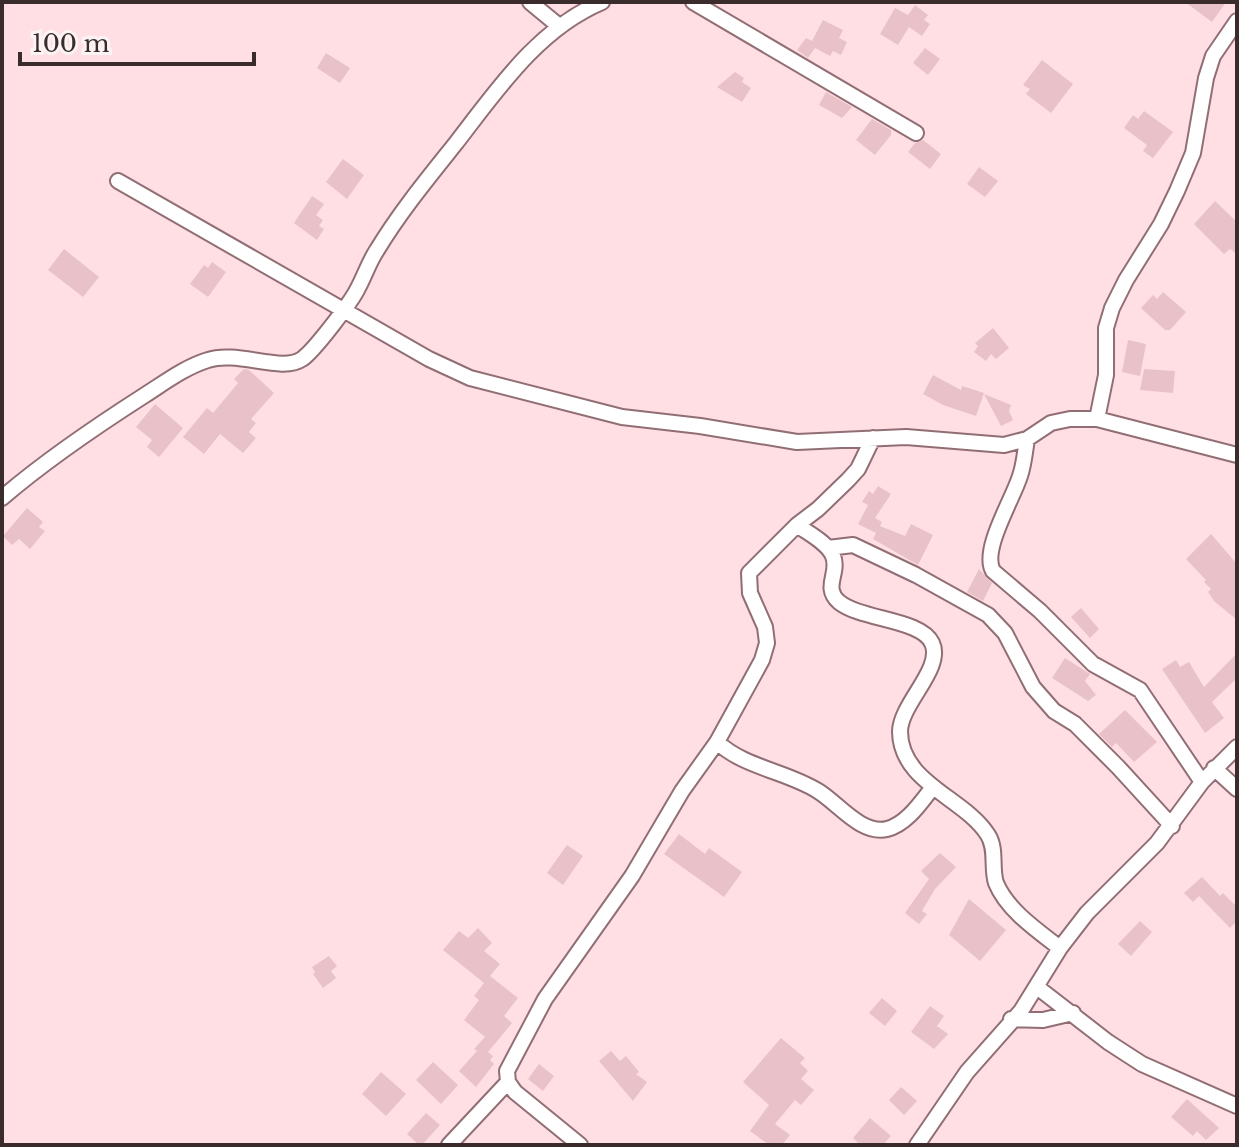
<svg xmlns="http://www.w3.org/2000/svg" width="1239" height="1147" viewBox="0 0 1239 1147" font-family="'Libre Baskerville',serif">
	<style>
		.building { fill: #e8c2c8 }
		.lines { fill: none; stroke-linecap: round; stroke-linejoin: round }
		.street-casing { stroke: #916e74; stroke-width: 18 }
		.street { stroke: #fff; stroke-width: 14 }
	</style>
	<rect width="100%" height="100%" fill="#ffdfe4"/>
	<path class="building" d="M1185,2H1226L1212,22Z
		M915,5L928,15L924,20L930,24L922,36L909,27L898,45L880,34L895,8L908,15Z
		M823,20L843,30L839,38L847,42L841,55L833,51L830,56L815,48L808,58L797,50L806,38L812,41Z
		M925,48L940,59L928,75L913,63Z
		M326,53L350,68L340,83L317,68Z
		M1042,60L1073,84L1051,113L1026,94L1030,89L1023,85Z
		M735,72L744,78L742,82L751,88L742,102L717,87Z
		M826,92L852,107L842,118L819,105Z
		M1144,111L1173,132L1153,158L1143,151L1147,145L1124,128L1133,115L1138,119Z
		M872,119L891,130V135L875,155L856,140Z
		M923,140L941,154L930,169L908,152L915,143Z
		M343,159L364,175L347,199L326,182Z
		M979,167L998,181L985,197L967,184Z
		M312,196L324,204L316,215L323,220L319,226L324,229L317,240L294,223Z
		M1215,201L1237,222V254L1230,249L1224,254L1194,224Z
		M64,249L99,277L83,297L48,270Z
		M212,262L226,272L208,297L190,284L204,265L208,268Z
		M1163,292L1186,312L1170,330H1165L1141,308L1153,295L1157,299Z
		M993,328L1009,348L996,359L991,354L986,361L974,352L978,346L975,343Z
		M1128,340L1146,344L1140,376L1122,372Z
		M244,369L249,370L274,393L251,419L256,423L249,432L256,438L243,453L220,434L204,454L183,437L207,408L213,413L238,383L234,379Z
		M1144,369L1175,371L1173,393L1140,390Z
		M933,375L961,390L962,386L984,393L976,416L943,405L923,394Z
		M984,394L1011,405L1009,411L1013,420L1001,426Z
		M155,404L183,428L159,457L147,447L152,440L136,427Z
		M878,486L891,494L875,518L882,522L880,526L905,536L911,524L933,535L918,565L873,539L876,533L858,524L868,505L862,502L869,491L873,494Z
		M27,508L43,522L39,527L45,531L30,549L19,539L12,545L3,536Z
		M1211,534L1237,564V620L1214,601L1208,592L1211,589L1204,582L1206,580L1186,559Z
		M979,569L992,583L983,601L967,592Z
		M1081,608L1099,629L1090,638L1071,617Z
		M1237,653V678L1212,702L1224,718L1205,733L1162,669L1176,660L1180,667L1189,662L1204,687Z
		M1065,658L1090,674L1085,681L1096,695L1088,701L1052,678Z
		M1125,710L1157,742L1134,762L1116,743L1112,747L1099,734Z
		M679,834L705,854L709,848L742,872L724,897L664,854Z
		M567,845L583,856L563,885L547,873Z
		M940,853L956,867L935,889L922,911L927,914L919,924L905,913L929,879L921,871Z
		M1202,877L1220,896L1223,893L1237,907V921L1230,928L1199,896L1193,902L1184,893Z
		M969,899L1006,930L980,961L949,935Z
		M1140,921L1152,932L1131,956L1118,944Z
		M478,928L492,943L484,951L500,964L490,976L518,998L504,1016L512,1023L488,1052L493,1056L490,1060L494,1064L476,1087L459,1071L477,1051L474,1049L485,1037L464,1020L479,1000L474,996L484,983L443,950L459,931L468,938Z
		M329,956L337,966L331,971L336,978L323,988L313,974L315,972L312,967Z
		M882,998L897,1011L885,1026L869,1013Z
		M930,1006L944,1016L937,1026L948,1034L934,1049L911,1032Z
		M781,1038L805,1058L800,1063L808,1071L801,1079L814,1090L801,1105L795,1100L775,1124L790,1135L782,1145H769L750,1131L769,1105L743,1082Z
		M611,1051L620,1061L626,1056L639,1072L636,1074L647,1082L633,1101L599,1061Z
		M433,1062L458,1085L441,1104L416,1080Z
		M539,1064L554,1076L543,1091L528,1079Z
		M381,1072L406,1094L386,1116L362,1094Z
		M901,1087L917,1101L904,1115L889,1100Z
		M1187,1099L1219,1128L1206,1140L1197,1131L1193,1136L1171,1117Z
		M426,1113L440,1125L422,1145H419L407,1134Z
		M870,1118L891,1136L883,1145H860L853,1138Z"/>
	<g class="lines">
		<defs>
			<path id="street" d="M530,2L559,26
				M693,2L916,133
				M1237,21L1213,56L1206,78L1193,153L1177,191L1161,224L1126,280L1112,308L1106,328V375L1097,419L1237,455
				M118,181L429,359L470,378L622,417L700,426L797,442L906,437L1004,445L1027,439L1051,423L1070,419H1097
				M1027,439C1025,451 1024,465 1020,476C1013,499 981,550 993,571L1040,611L1093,664L1140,690L1202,782
				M2,498C46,460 95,427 145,395C164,383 185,367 208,360C237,350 282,373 302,359C314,351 352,301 358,288C365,275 369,262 377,250C400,212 428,178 456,143C497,90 538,29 602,2
				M797,525C808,533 828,543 833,556C840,573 822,587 839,602C861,620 921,619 932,643C944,668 901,703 900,731C900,783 965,798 988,835C997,849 991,868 996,883C1007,910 1038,931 1060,948
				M828,548L853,545L916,575L988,615L1005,633L1033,687L1054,711L1075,724L1118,767L1172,826
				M717,742C745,768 786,771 818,791C838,803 861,835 887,829C907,824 921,802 933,787
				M1214,768L1237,789
				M1037,987L1108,1042L1142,1064L1237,1106
				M1011,1019L1043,1020L1073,1013
				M449,1145L508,1082
				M580,1145L515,1092L508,1082L507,1071L545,999L632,876L682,791L717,742L762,660L767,643L765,627L750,593L749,573L797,525L818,509L848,480L858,469L873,438
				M917,1145L967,1072L1021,1011L1060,948L1087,913L1157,843L1202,782L1237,747"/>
		</defs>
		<use href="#street" class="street-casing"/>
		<use href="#street" class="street"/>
	</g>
	<rect width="1239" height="1147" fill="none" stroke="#3a2b2d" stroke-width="8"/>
	<path d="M20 52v12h234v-12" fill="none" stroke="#3a2b2d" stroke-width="4"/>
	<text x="32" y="52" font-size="24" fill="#3a2b2d" stroke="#fbf3f4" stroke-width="6" paint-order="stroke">100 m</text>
</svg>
